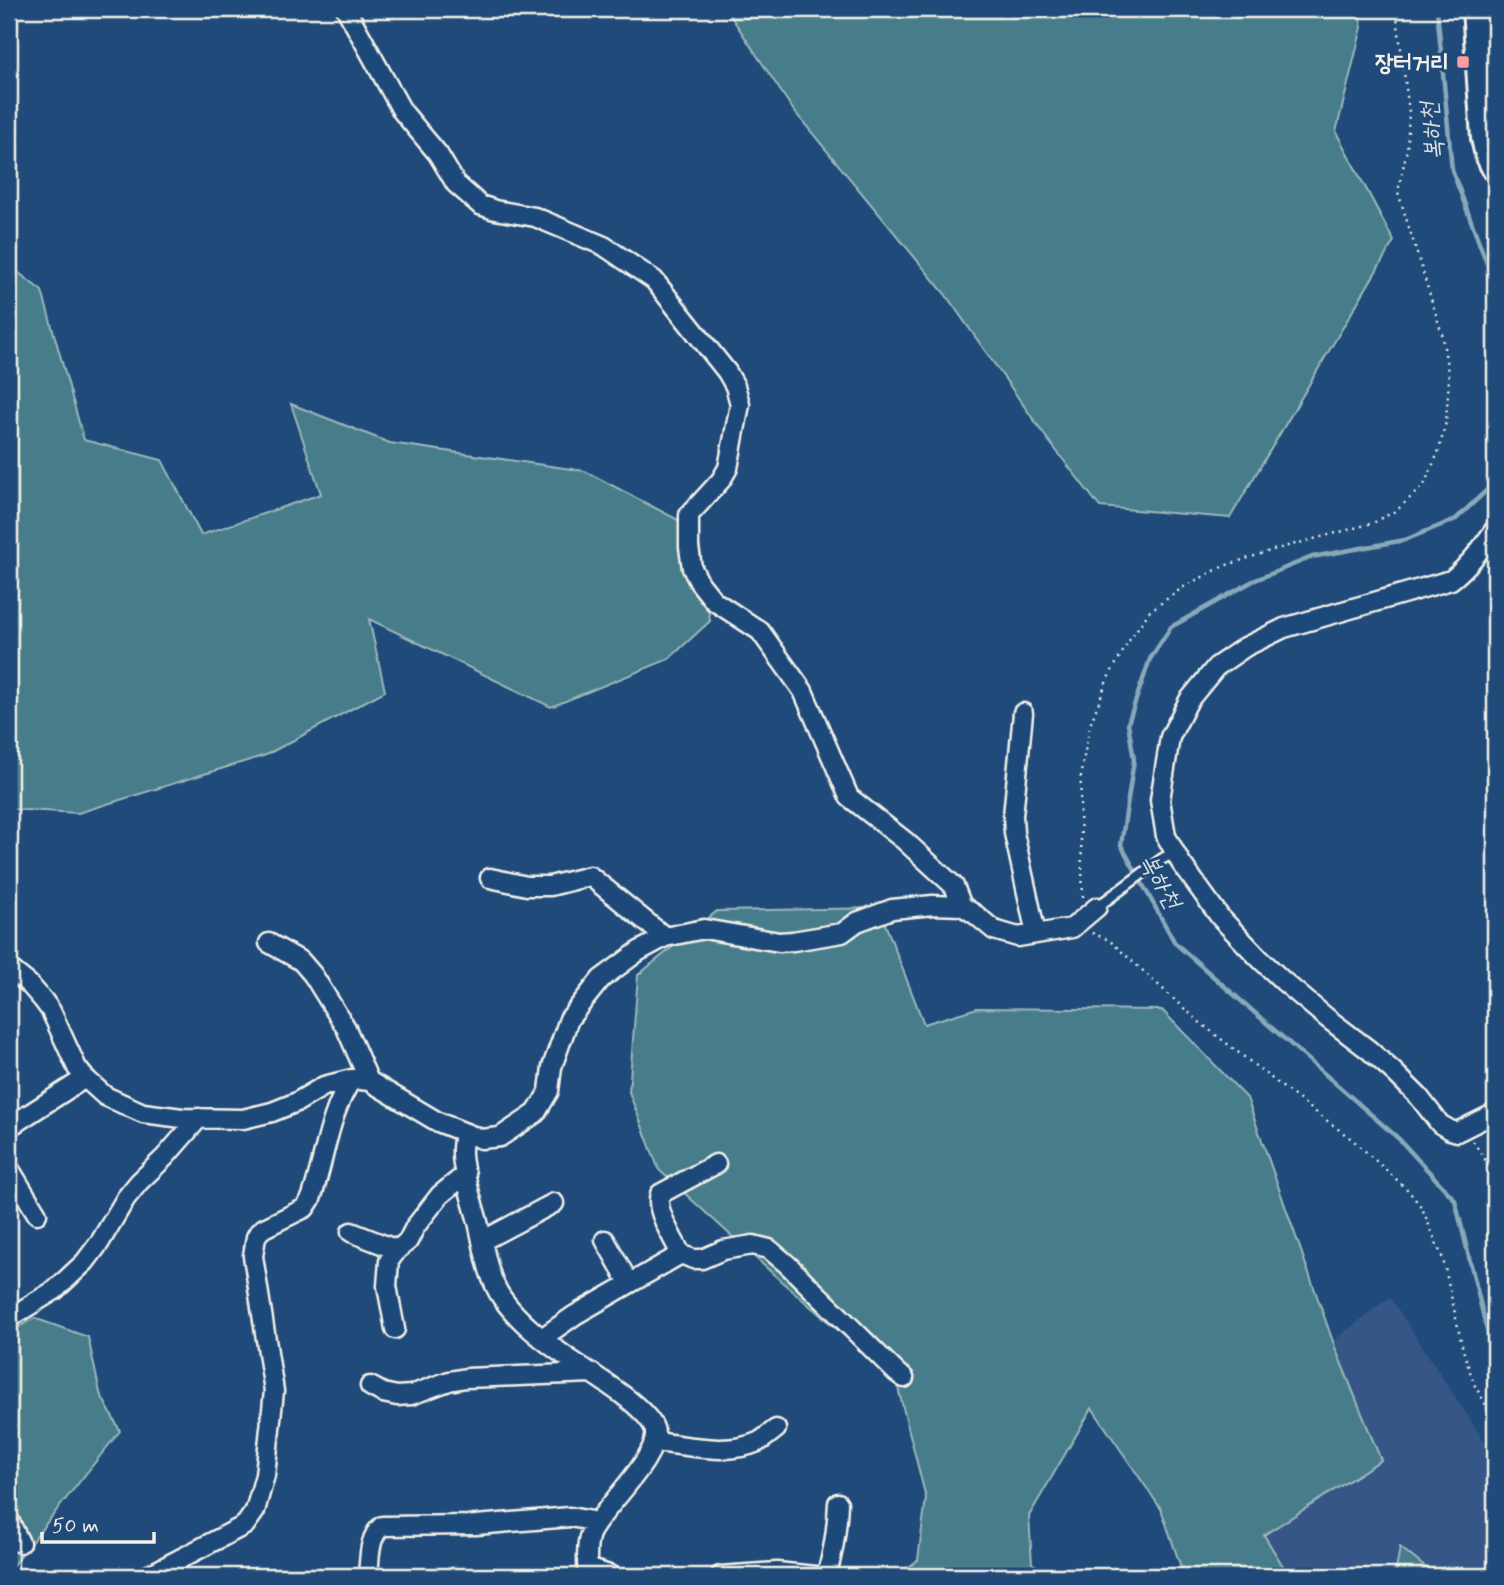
<svg xmlns="http://www.w3.org/2000/svg" width="1504" height="1585" viewBox="0 0 1504 1585" font-family="Mynerve,'Poor Story',sans-serif">
	<style>
		.built { fill: #365786 }
		.green { fill: #477d8b; stroke: #9eb7ba; stroke-width: 2 }
		.lines { fill: none; stroke-linecap: round; stroke-linejoin: round }
		.stream { stroke: #89a9ba; stroke-width: 4.5 }
		.lane-casing { stroke: #f4f1e8; stroke-width: 14 }
		.street-casing { stroke: #f4f1e8; stroke-width: 23 }
		.secondary-casing { stroke: #f4f1e8; stroke-width: 32 }
		.path { stroke: #f4f1e8; stroke-width: 2.5; stroke-dasharray: 2 5; stroke-linecap: butt }
		.lane { stroke: #1f4a7a; stroke-width: 9 }
		.street { stroke: #1f4a7a; stroke-width: 18 }
		.secondary { stroke: #1f4a7a; stroke-width: 26 }
		.poi-dot { fill: #ff9aa2; stroke: #1f4a7a; stroke-width: 2.5 }
		.labels { text-anchor: middle; stroke-width: 6; stroke-linejoin: round; paint-order: stroke }
		.poi-label { font-size: 23px; font-weight: bold; fill: #f4f1e8; stroke: #1f4a7a; text-anchor: end }
		.water-label { font-size: 24px; font-style: italic; fill: #d9dfdd; stroke: #1f4a7a }
	</style>
	<rect width="100%" height="100%" fill="#1f4a7a"/>
	<filter id="ink" filterUnits="userSpaceOnUse"><feTurbulence type="fractalNoise" baseFrequency=".0143" numOctaves="2"/><feDisplacementMap in="SourceGraphic" scale="14" xChannelSelector="R" yChannelSelector="G"/><feConvolveMatrix kernelMatrix="1 2 1 2 8 2 1 2 1" color-interpolation-filters="sRGB"/></filter>
	<g filter="url(#ink)">
		<path class="built" d="M1390,1297L1495,1458V1576H1436L1400,1547L1393,1576H1289L1263,1535L1380,1460L1333,1341Z"/>
		<path class="green" d="M726,9H1358L1362,27L1336,132L1394,241L1230,518L1100,507L1048,440L945,294L794,111Z
			M9,265L42,291L84,440L162,460L201,535L321,494L291,404L390,443L585,471L697,530L710,621L669,659L551,707L369,619L385,691L266,755L78,813L9,809Z
			M879,908L924,1024L977,1008L1162,1010L1247,1098L1336,1350L1381,1460L1264,1535L1289,1576H1184L1161,1509L1092,1408L1029,1516L1032,1563L1050,1576H896L918,1560L926,1498L896,1380L782,1282L659,1170L629,1092L638,975L717,911Z
			M34,1318L88,1337L100,1393L120,1431L10,1569L16,1576H9V1333Z
			M1400,1547L1436,1576H1395Z"/>
		<g class="lines">
			<path class="stream" d="M1437,9L1452,170L1495,285
				M1495,471L1487,490L1456,519L1405,540L1312,557L1253,581L1171,627L1150,659L1128,723L1134,760L1121,845L1175,943L1399,1139L1455,1200L1495,1363"/>
			<defs>
				<path id="lane" d="M1097,907L1162,859L1175,852"/>
				<path id="street" d="M346,9L402,111L438,154L456,184L480,205L495,210L535,217L604,246L654,280L727,372L735,386L740,404L728,468L721,480L689,515V547L692,568L699,582L714,601L760,631L803,691L849,797L905,841L954,886L962,906
					M1495,529C1482,548 1469,566 1451,580L1284,628L1245,647L1216,667L1189,700L1170,737L1160,800L1166,836L1181,863L1220,917L1258,957L1283,981L1327,1018L1369,1050L1394,1072L1419,1097L1440,1124L1450,1130L1457,1132L1495,1113
					M1023,713L1013,816L1014,833L1036,934
					M490,878L527,886H550L590,876L665,937
					M269,943L301,961L313,975L346,1028L369,1081
					M9,968L29,984L43,1000L51,1011L77,1068L85,1078L105,1096L143,1113L182,1118L243,1119L272,1112L297,1102L324,1086L352,1079L369,1081L438,1122L481,1139L500,1137L536,1113L549,1091L552,1067L569,1019L601,979L639,951L665,937L704,929L779,942L793,941L842,933L857,922L892,909L933,905L962,906L976,915L994,930L1018,937L1072,928L1097,907
					M9,1127L85,1078
					M464,1134C463,1139 462,1144 462,1150C461,1169 473,1202 478,1222C484,1247 487,1276 502,1298C519,1322 544,1341 568,1358C589,1372 645,1405 654,1428C664,1454 601,1509 590,1534C585,1547 588,1563 587,1576
					M716,1164L660,1194C654,1209 674,1240 681,1254L693,1259H702L723,1250L753,1245L769,1249L788,1265L897,1373L904,1378
					M9,1168L37,1214
					M351,1232L397,1250
					M605,1240L629,1283
					M482,1241L554,1203
					M9,1318L55,1290L85,1262L100,1242L126,1198L139,1182L165,1157L199,1118
					M395,1329L387,1286L389,1261L397,1250L408,1241L415,1227L440,1195L466,1174
					M542,1338L575,1315L681,1254
					M370,1386L383,1393L397,1396L411,1395L449,1381L466,1378L592,1373
					M654,1442C687,1445 726,1456 758,1442C764,1439 770,1433 776,1429
					M9,1520L20,1543
					M588,1568L612,1576
					M147,1576L245,1525L255,1511L265,1475L274,1391L253,1256L256,1237L259,1232L264,1228L305,1208L311,1199C325,1159 328,1115 352,1079
					M368,1576C370,1558 368,1538 382,1526L476,1525L570,1517L597,1522
					M720,1576L777,1572L815,1576
					M826,1576C834,1552 837,1529 838,1503"/>
				<path id="secondary" d="M1476,9L1485,138L1489,155L1495,167"/>
			</defs>
			<use href="#lane" class="lane-casing"/>
			<use href="#street" class="street-casing"/>
			<use href="#secondary" class="secondary-casing"/>
			<path class="path" d="M1083,897L1080,812L1081,772L1090,725L1108,678L1130,639L1150,611L1185,586L1224,566L1273,550L1373,523L1397,510L1424,485L1438,453L1446,422L1449,379L1442,334L1398,192L1407,149L1409,112L1396,9
				M1092,933L1109,940L1198,1021L1285,1089L1354,1141L1408,1190L1422,1208L1443,1259L1463,1350L1474,1384L1495,1421
				M1473,1141L1495,1175"/>
			<use href="#lane" class="lane"/>
			<use href="#street" class="street"/>
			<use href="#secondary" class="secondary"/>
		</g>
	</g>
	<rect class="poi-dot" x="1456" y="55" width="14" height="14" rx="3.5"/>
	<g class="labels">
		<g class="poi-label">
			<text x="1449" y="70">장터거리</text>
		</g>
		<g class="water-label">
			<text transform="translate(1431 131) rotate(-96)" y="8">복하천</text>
			<text transform="translate(1161 881) rotate(61)" y="8">복하천</text>
		</g>
	</g>
	<rect width="1504" height="1585" fill="none" stroke="#1f4a7a" stroke-width="35"/>
	<rect x="18" y="18" width="1469" height="1550" fill="none" stroke="#f4f1e8" stroke-width="2.5" filter="url(#ink)"/>
	<path d="M42 1532v10h112v-10" fill="none" stroke="#f4f1e8" stroke-width="3.5"/>
	<text x="52" y="1532" font-size="21" fill="#f4f1e8" stroke="#1f4a7a" stroke-width="5" paint-order="stroke">50 m</text>
</svg>
